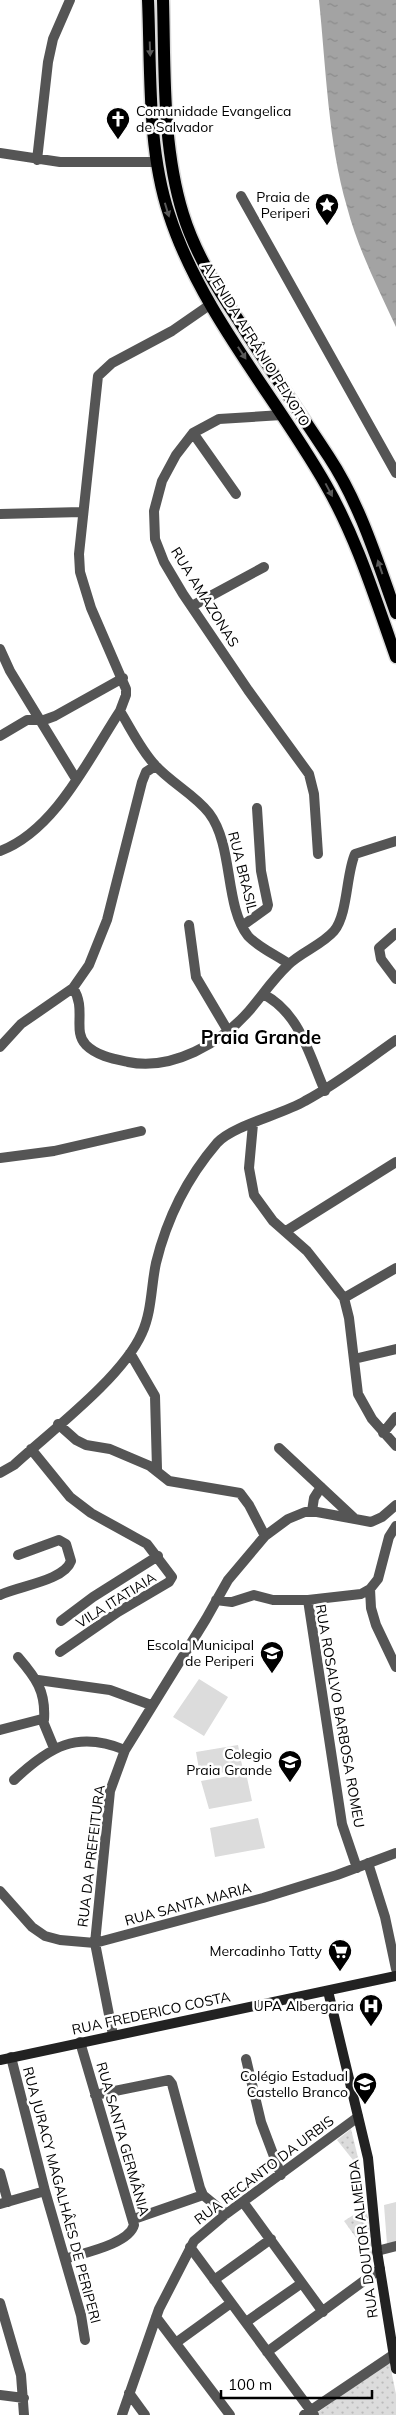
<svg xmlns="http://www.w3.org/2000/svg" width="396" height="2415" viewBox="0 0 396 2415" font-family="Mulish,sans-serif">
<defs>
<pattern id="park-dots" width="8" height="8" patternUnits="userSpaceOnUse" patternTransform="scale(1.25)"><rect width="8" height="8" fill="#dcdcdc"/><path d="M2 2h.1M6 6h.1" fill="none" stroke="#bbb" stroke-width="1.8" stroke-linecap="round"/></pattern>
<pattern id="water-ripples" width="26" height="14" patternUnits="userSpaceOnUse" patternTransform="scale(1.25)"><rect width="26" height="14" fill="#a3a3a3"/><path d="M2 4q2-2 4 0t4 0M15 11q2-2 4 0t4 0" fill="none" stroke="#8b8b8b"/></pattern>
</defs>
<rect width="100%" height="100%" fill="#fff"/>
<!-- park -->
<path fill="url(#park-dots)" d="M351 2129 361 2170 337 2140Z
M366 2207 375 2264 344 2221Z
M389 2360 396 2394V2415H318L317 2413Z"/>
<!-- garden -->
<path fill="#dcdcdc" d="M199 1679 228 1697 204 1736 173 1717Z
M238 1745 243 1770 200 1775 196 1752Z
M246 1773 252 1801 209 1809 201 1781Z
M258 1818 265 1848 215 1857 210 1828Z
M396 2202V2241L387 2244 384 2205Z"/>
<!-- water -->
<path fill="url(#water-ripples)" d="M319 0H396V327C378 288 358 249 347 207 328 141 326 68 319 0Z"/>
<g fill="none" stroke-linecap="round" stroke-linejoin="round">
<!-- primary casing -->
<g stroke="#dbdbdb" stroke-width="15">
<path id="primary" d="M148 0C151 69 147 148 169 214 200 311 276 397 326 485 357 539 375 598 396 657
M163 0C165 71 162 146 183 214 195 253 217 288 239 321 268 367 299 411 329 457 360 504 377 560 396 613"/>
</g>
<!-- street -->
<path stroke="#555" stroke-width="10" d="M0 153 60 162H157
M37 160 48 62 53 39 70 0
M241 196 396 473
M282 415 219 419 193 433 176 455 162 481 154 511 155 539 164 562 183 594 248 690 309 774 314 794 318 854
M193 433 236 494
M0 514 82 512
M192 606 264 567
M0 649 10 671 76 779
M120 711C131 729 141 750 155 765 171 783 194 794 209 813 234 846 224 905 248 936 258 947 276 955 289 964
M0 736 27 720H44L55 716 123 678
M0 851C55 831 89 758 120 711L126 695V689L91 608 80 572 79 554 98 376 112 363 172 331 211 304
M189 925 196 977 228 1031
M242 926 267 908 268 905 261 871 257 808
M396 933 379 948 381 959 396 979
M73 988C87 1009 72 1031 86 1045 97 1056 114 1059 128 1062 172 1071 221 1043 249 1011 262 996 273 979 288 965 301 952 322 945 334 931 348 914 346 874 355 854L396 841
M263 994C300 1013 309 1055 325 1091
M0 1047 21 1024 73 988 89 965 107 920 142 782 146 772 155 766
M253 1124 249 1168 254 1195 273 1221 307 1251 344 1298 349 1318 358 1394 372 1419 396 1446
M0 1158 54 1151 141 1131
M286 1231 396 1162
M344 1298 396 1268
M130 1353 155 1396 157 1469
M354 1359 396 1349
M58 1424 76 1440 86 1445 110 1449 150 1466 169 1481 240 1493 249 1505 265 1536
M383 1433 396 1417
M279 1448 355 1519
M31 1449 70 1497 91 1513 147 1544 172 1577 169 1582 118 1612 60 1652
M0 1473 14 1465C51 1431 122 1378 142 1333 152 1311 151 1286 156 1263 167 1218 187 1178 217 1143 234 1125 281 1115 305 1101 337 1084 366 1061 396 1040
M312 1511 314 1498 321 1487
M370 1589 371 1608 376 1625 396 1667
M0 1595C18 1586 64 1581 71 1561L66 1544 59 1540 18 1555
M216 1600 232 1602 254 1595 273 1600H308L361 1594 370 1589 378 1579 389 1537 396 1526
M308 1600 342 1824 357 1868
M61 1621 93 1597 158 1556
M18 1657C36 1678 46 1691 44 1720
M38 1680 110 1690 151 1705
M0 1730 42 1719 54 1748
M14 1780C49 1747 77 1730 125 1750
M368 1863 385 1917 396 1969
M0 1891 32 1927 45 1936 60 1940 95 1943 263 1898 337 1875 396 1853
M113 2035 95 1943 110 1791 125 1750 206 1619 228 1580 265 1536 288 1519 305 1512H317L371 1522 382 1517 396 1505
M11 2057 45 2191 81 2315 85 2340
M246 2059 261 2122 281 2175
M95 2095 169 2080 172 2084 200 2188 203 2195 226 2214
M0 2173 8 2202
M243 2202 323 2312
M0 2204 45 2191
M134 2219 203 2195
M190 2247 314 2415
M377 2251 396 2246
M65 2259C83 2253 129 2244 134 2225L80 2042
M214 2280 271 2239
M0 2303 21 2375 24 2415
M156 2317 230 2415
M246 2322 302 2283
M177 2342 231 2303
M267 2352 380 2269
M129 2393 145 2415
M0 2395 24 2398
M122 2415 159 2309 194 2241 226 2214 358 2117
M304 2415 393 2355"/>
<!-- secondary -->
<path stroke="#222" stroke-width="10" d="M328 1991 368 2158 377 2251 396 2369
M0 2060 396 1976"/>
<!-- primary -->
<use href="#primary" stroke="#000" stroke-width="12"/>
</g>
<!-- one-way arrows -->
<defs><path id="oneway-solid" d="M-6-.8H1V-3.2L6.5 0L1 3.2V.8H-6Z" transform="scale(1.25)"/></defs>
<g fill="#595959">
<use href="#oneway-solid" transform="translate(150 49) rotate(88)"/>
<use href="#oneway-solid" transform="translate(167 210) rotate(73)"/>
<use href="#oneway-solid" transform="translate(242 353) rotate(57)"/>
<use href="#oneway-solid" transform="translate(329 490) rotate(62)"/>
<use href="#oneway-solid" transform="translate(380 567) rotate(-109)"/>
</g>
<!-- icons -->
<defs>
<g id="church-pin" transform="scale(1.25)"><path d="M0 17L-7.5 6A9.5 9.5 0 1 1 7.5 6Z" fill="#000" stroke="#fff"/><path d="M-1.2-6h2.4v3.5h3.3v2.4h-3.3V6h-2.4V-.1h-3.3v-2.4h3.3Z" fill="#fff"/></g>
<g id="sight-pin" transform="scale(1.25)"><path d="M0 17L-7.5 6A9.5 9.5 0 1 1 7.5 6Z" fill="#000" stroke="#fff"/><path d="M0-6L1.8-2.2L6-1.7L2.9 1.2L3.7 5.4L0 3.3L-3.7 5.4L-2.9 1.2L-6-1.7L-1.8-2.2Z" fill="#fff"/></g>
<g id="school-pin" transform="scale(1.25)"><path d="M0 17L-7.5 6A9.5 9.5 0 1 1 7.5 6Z" fill="#000" stroke="#fff"/><path d="M0-5L7-2L0 1L-7-2ZM-4 1L0 2.5L4 1V4Q0 6-4 4Z" fill="#fff"/></g>
<g id="supermarket-pin" transform="scale(1.25)"><path d="M0 17L-7.5 6A9.5 9.5 0 1 1 7.5 6Z" fill="#000" stroke="#fff"/><path d="M-6-5.5h2.5l.6 2H6L4.5 2H-2.5L-4.4-4H-6ZM-1.5 3.2a1.3 1.3 0 1 0 .1 0ZM3 3.2a1.3 1.3 0 1 0 .1 0Z" fill="#fff"/></g>
<g id="hospital-pin" transform="scale(1.25)"><path d="M0 17L-7.5 6A9.5 9.5 0 1 1 7.5 6Z" fill="#000" stroke="#fff"/><path d="M-5-5h3v3.5h4V-5h3V5h-3V1.5h-4V5h-3Z" fill="#fff"/></g>
</defs>
<g fill-rule="evenodd">
<use href="#church-pin" x="118" y="119"/>
<use href="#sight-pin" x="327" y="205"/>
<use href="#school-pin" x="272" y="1653"/>
<use href="#school-pin" x="290" y="1762"/>
<use href="#supermarket-pin" x="340" y="1951"/>
<use href="#hospital-pin" x="371" y="2006"/>
<use href="#school-pin" x="365" y="2084"/>
</g>
<g text-anchor="middle" stroke-width="5" stroke-linejoin="round" paint-order="stroke">
<!-- poi labels -->
<g font-size="14" fill="#000" stroke="#fff" text-anchor="end">
<text x="136" y="116" text-anchor="start">Comunidade Evangelica<tspan x="136" dy="16">de Salvador</tspan></text>
<text x="310" y="202">Praia de<tspan x="310" dy="16">Periperi</tspan></text>
<text x="254" y="1650">Escola Municipal<tspan x="254" dy="16">de Periperi</tspan></text>
<text x="272" y="1759">Colegio<tspan x="272" dy="16">Praia Grande</tspan></text>
<text x="322" y="1956">Mercadinho Tatty</text>
<text x="354" y="2011">UPA Albergaria</text>
<text x="348" y="2081">Colégio Estadual<tspan x="348" dy="16">Castello Branco</tspan></text>
</g>
<!-- street labels -->
<g font-size="14" fill="#000" stroke="#fff">
<text transform="translate(256 344) rotate(58)" y="5">AVENIDA AFRÂNIO PEIXOTO</text>
<text transform="translate(205 597) rotate(58)" y="5">RUA AMAZONAS</text>
<text transform="translate(243 872) rotate(76)" y="5">RUA BRASIL</text>
<text transform="translate(116 1600) rotate(-32)" y="5">VILA ITATIAIA</text>
<text transform="translate(340 1716) rotate(80)" y="5">RUA ROSALVO BARBOSA ROMEU</text>
<text transform="translate(91 1856) rotate(-83)" y="5">RUA DA PREFEITURA</text>
<text transform="translate(188 1904) rotate(-15)" y="5">RUA SANTA MARIA</text>
<text transform="translate(151 2013) rotate(-12)" y="5">RUA FREDERICO COSTA</text>
<text transform="translate(123 2139) rotate(74)" y="5">RUA SANTA GERMÂNIA</text>
<text transform="translate(264 2170) rotate(-37)" y="5">RUA RECANTO DA URBIS</text>
<text transform="translate(62 2195) rotate(75)" y="5">RUA JURACY MAGALHÂES DE PERIPERI</text>
<text transform="translate(363 2239) rotate(-97)" y="5">RUA DOUTOR ALMEIDA</text>
</g>
<!-- district labels -->
<g font-size="19" font-weight="bold" fill="#000" stroke="#fff">
<text x="261" y="1044">Praia Grande</text>
</g>
</g>
<!-- scale -->
<path d="M221 2390v8h151v-8" fill="none" stroke="#000000" stroke-width="2.5"/>
<text x="228" y="2390" font-size="15" fill="#000000" stroke="#ffffff" stroke-width="4" paint-order="stroke">100 m</text>
</svg>
